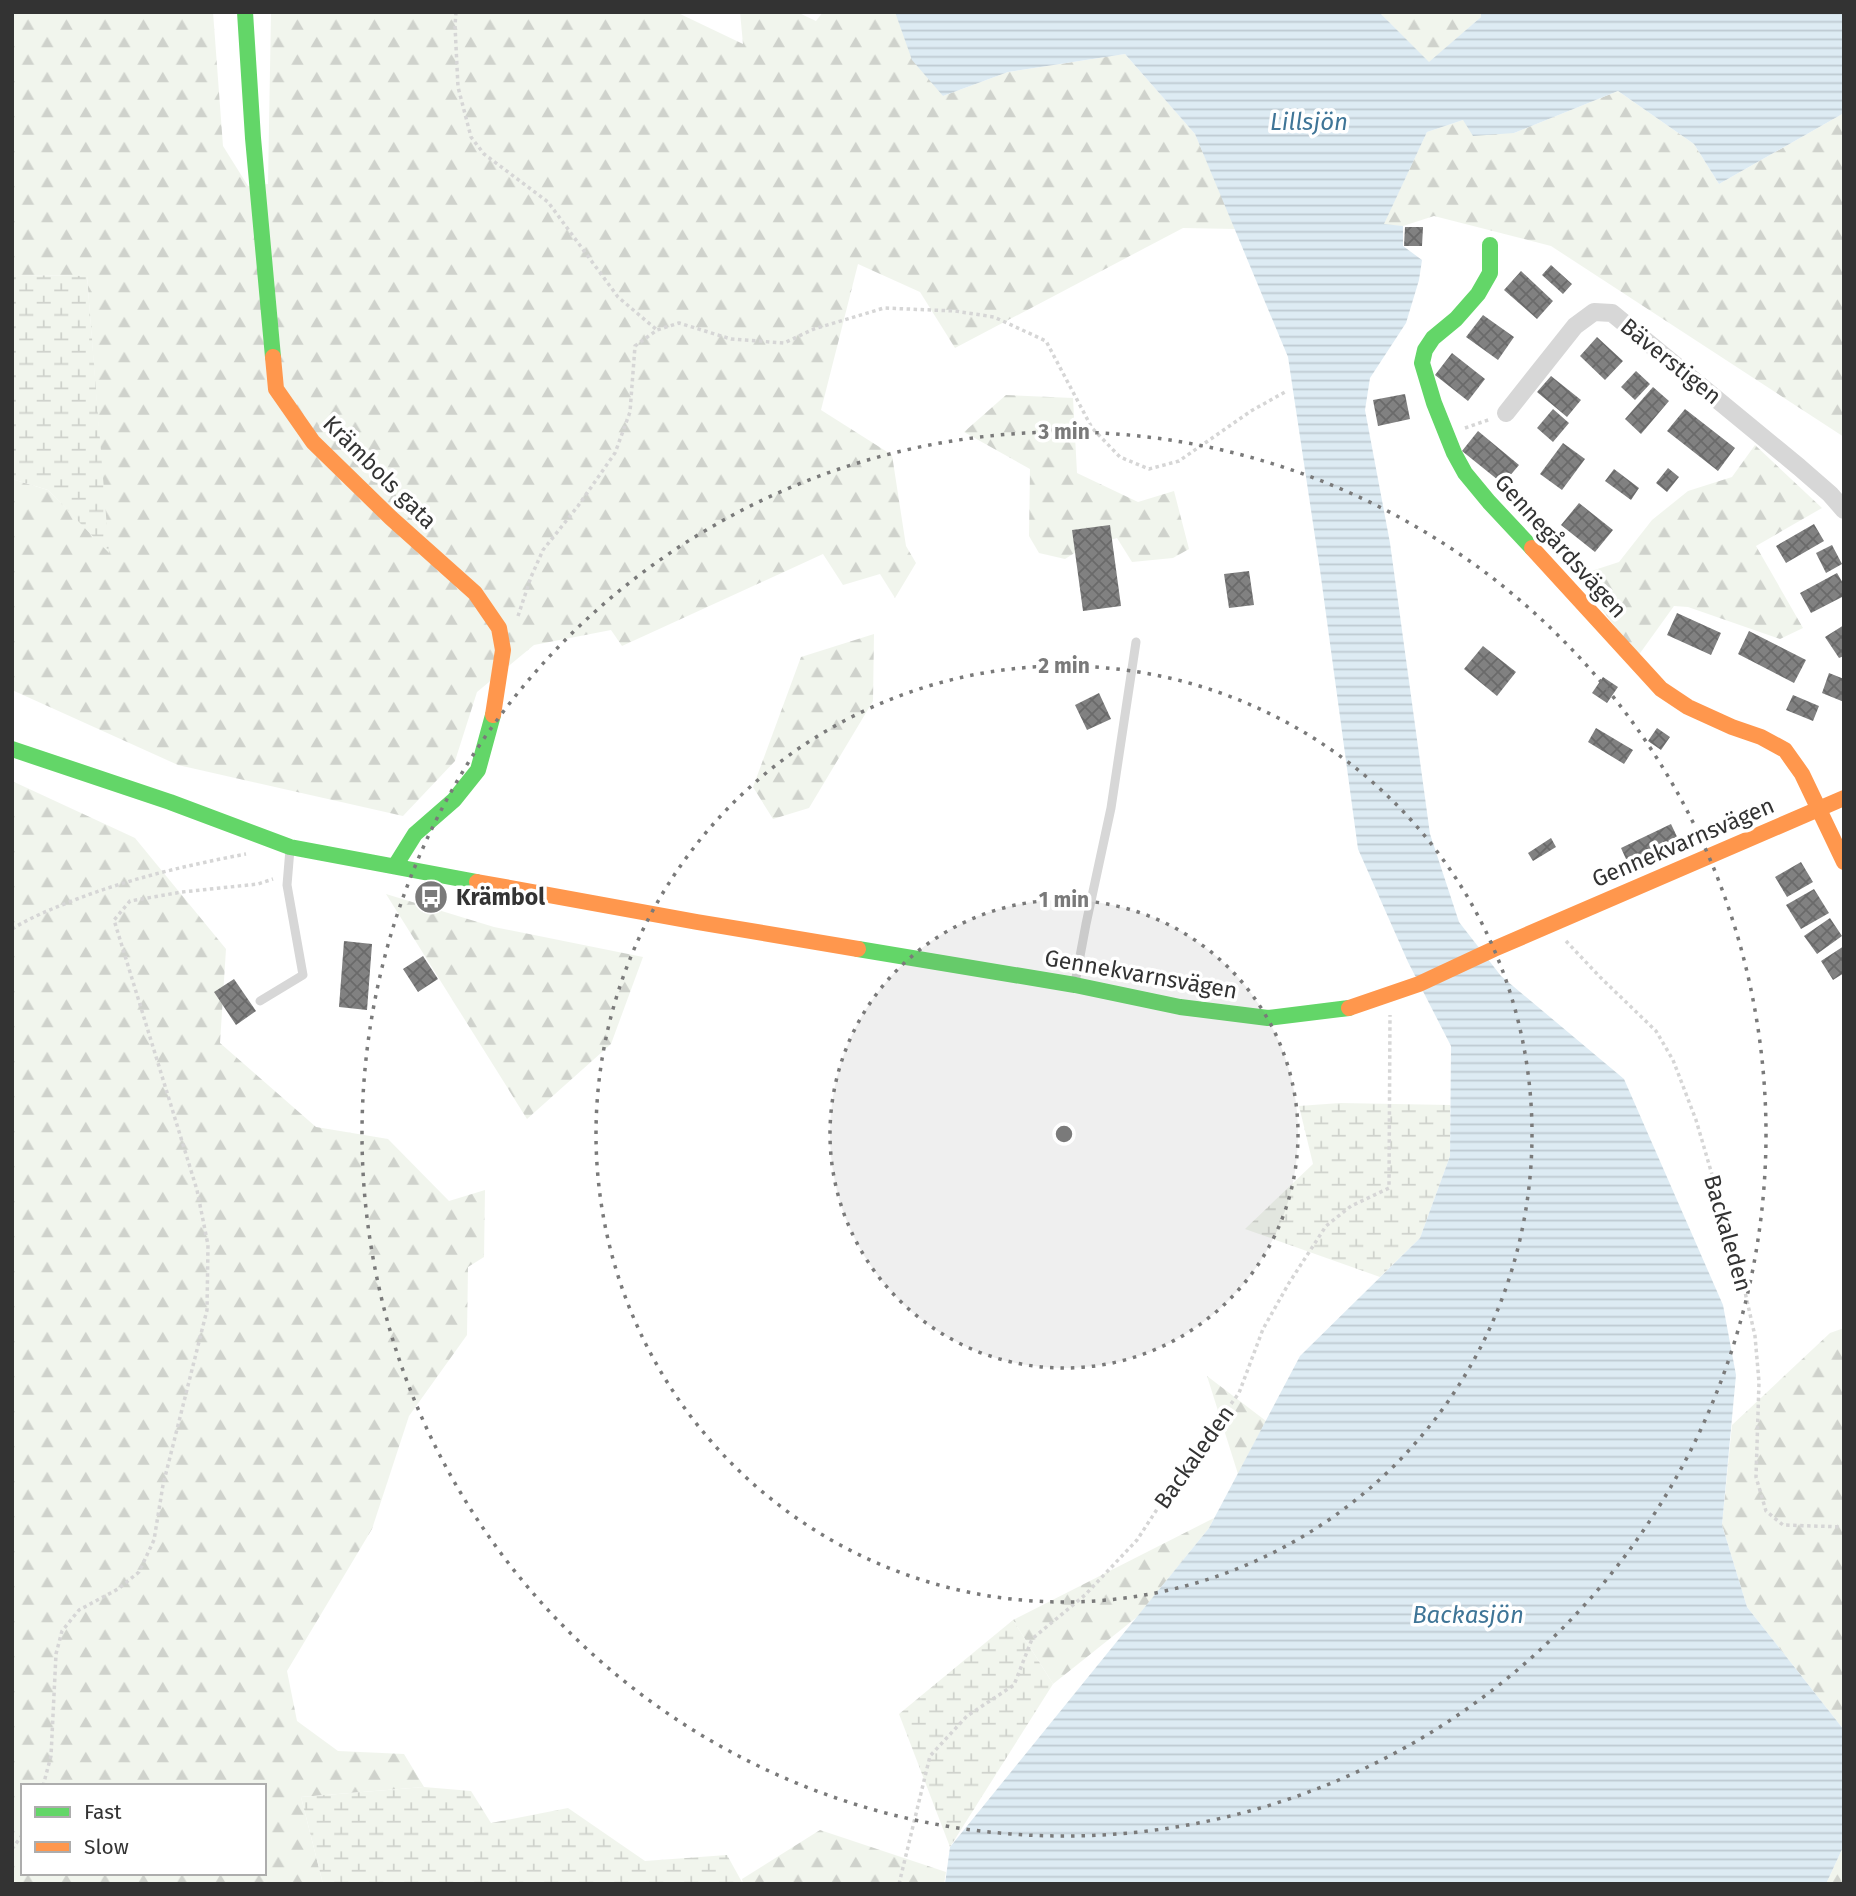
<svg xmlns="http://www.w3.org/2000/svg" width="1856" height="1896" viewBox="0 0 1856 1896" font-family="'Fira Sans',sans-serif">
<defs>
<pattern id="forest-firs" width="22" height="20" patternUnits="userSpaceOnUse" patternTransform="scale(1.75)"><rect width="22" height="20" fill="#f1f5ed"/><path d="M5 1l3.5 6h-7zM16 11l3.5 6h-7z" fill="#cfd2cc"/></pattern>
<pattern id="wetland-marsh" width="20" height="14" patternUnits="userSpaceOnUse" patternTransform="scale(1.75)"><rect width="20" height="14" fill="#f1f5ed"/><path d="M1 5h8M5 5V1M11 12h8M15 12V8" fill="none" stroke="#cfd2cc"/></pattern>
<pattern id="water-rules" width="6" height="5" patternUnits="userSpaceOnUse" patternTransform="scale(1.75)"><rect width="6" height="5" fill="#ddebf3"/><path d="M0 2.5h6" fill="none" stroke="#becad1"/></pattern>
<pattern id="building-cross-hatch" width="8" height="8" patternUnits="userSpaceOnUse" patternTransform="scale(1.75)"><rect width="8" height="8" fill="#818181"/><path d="M0 0l8 8M0 8l8-8" fill="none" stroke="#6a6a6a"/></pattern>
</defs>
<rect width="100%" height="100%" fill="#fff"/>
<!-- forest -->
<path fill="url(#forest-firs)" fill-rule="evenodd" d="M12 12H213L223 146 248 186 268 184 271 12H676L743 44 740 12H797L816 21 823 12H895L943 96 1008 72 1125 54 1195 134 1236 229 1183 228 955 348 920 292 858 264 821 410 892 455 906 546 916 563 895 598 880 574 843 585 823 554 622 646 611 630 534 645 477 692 455 761 403 816 178 765 12 690V479L48 490 108 551 87 276 12 275Z
M1379 12H1481V17L1429 63Z
M1618 91 1694 144 1719 184 1844 113V437L1551 246 1434 216 1403 226 1383 225 1427 132 1463 120 1514 133Z
M1006 395 1073 398 1077 473 1138 502 1174 491 1189 549 1173 558 1132 562 1117 538 1081 549 1065 559 1039 553 1029 536 1030 469 964 432Z
M1755 445 1822 508 1756 546 1803 628 1780 639 1688 607 1674 606 1638 656 1576 576 1619 562 1652 520 1688 491 1732 477Z
M874 634 873 701 809 808 773 819 753 787 801 657Z
M12 781 135 838 226 949 220 1043 316 1127 388 1139 449 1201 485 1190 484 1257 468 1267 467 1335 409 1416 372 1529 287 1671 297 1721 338 1751 404 1754 424 1787 301 1797 323 1884H12ZM23 1786H264V1873H23Z
M386 894 494 927 643 957 611 1044 527 1119Z
M1844 1328V1730L1747 1607 1722 1525 1732 1425 1830 1333Z
M1207 1376 1266 1421 1238 1474Z
M1214 1518 1209 1528 1137 1617 1053 1684 1013 1620Z
M820 1830 946 1872 944 1884H743L742 1879Z
M1844 1845V1884H1826Z"/>
<!-- wetland -->
<path fill="url(#wetland-marsh)" d="M12 275 87 276 109 553 48 490 12 479Z
M1340 1103 1450 1105V1156L1420 1238 1380 1277 1245 1229 1313 1164 1299 1106Z
M1013 1620 1053 1684 950 1847 899 1714Z
M424 1787 471 1791 491 1823 568 1808 645 1861 727 1855 743 1884H323L301 1797Z"/>
<!-- water -->
<path fill="url(#water-rules)" d="M895 12H1379L1429 62 1481 17V12H1844V113L1719 184 1694 144 1618 91 1514 133 1473 136 1463 120 1427 132 1384 224 1403 226V246L1422 260 1419 280 1406 323 1370 378 1365 410 1390 543 1430 834 1459 922 1501 976 1624 1079 1723 1305 1736 1375 1722 1525 1747 1607 1844 1730V1845L1826 1884H945L950 1847 1209 1528 1300 1356 1420 1238 1450 1156 1451 1046 1408 962 1358 849 1320 570 1288 357 1195 134 1125 54 1008 72 943 96 912 60Z"/>
<!-- building -->
<path fill="url(#building-cross-hatch)" d="M1405 227H1423L1422 246H1404Z
M1551 265 1572 284 1563 294 1542 275Z
M1521 271 1553 301 1537 319 1504 290Z
M1483 315 1514 337 1498 360 1466 337Z
M1597 337 1623 361 1605 380 1580 356Z
M1452 353 1485 379 1468 401 1435 375Z
M1636 371 1650 384 1635 400 1621 387Z
M1551 376 1581 400 1567 417 1537 392Z
M1653 387 1669 401 1641 434 1625 419Z
M1405 394 1410 419 1378 426 1373 400Z
M1553 409 1569 423 1553 442 1537 428Z
M1685 409 1735 448 1718 471 1667 431Z
M1478 431 1519 465 1503 484 1462 451Z
M1563 443 1585 459 1562 490 1540 474Z
M1668 468 1679 477 1667 492 1656 483Z
M1614 469 1639 488 1631 500 1605 481Z
M1579 503 1613 530 1595 552 1561 525Z
M1814 524 1824 541 1786 563 1776 546Z
M1110 525 1121 606 1083 611 1072 530Z
M1832 545 1842 564 1826 573 1816 553Z
M1249 571 1254 605 1229 608 1224 574Z
M1837 573 1844 585V596L1811 613 1800 593Z
M1677 613 1721 633 1711 655 1667 635Z
M1844 625V656L1839 658 1825 637Z
M1749 631 1806 660 1794 683 1738 654Z
M1483 646 1516 672 1497 696 1464 669Z
M1829 673 1844 679V702L1822 693Z
M1603 677 1618 687 1607 703 1592 693Z
M1099 693 1111 719 1087 730 1075 705Z
M1793 695 1819 706 1813 721 1786 710Z
M1596 728 1633 750 1624 764 1588 742Z
M1657 728 1670 737 1661 750 1648 741Z
M1671 824 1680 843 1630 868 1621 848Z
M1551 838 1556 847 1533 861 1528 853Z
M1801 862 1813 882 1787 897 1775 877Z
M1814 889 1829 913 1801 929 1786 905Z
M1830 918 1842 936 1817 954 1804 936Z
M344 941 372 944 367 1010 339 1007Z
M1844 946V973L1833 980 1821 961Z
M423 956 438 979 418 992 403 969Z
M234 979 256 1011 236 1025 214 992Z"/>
<g fill="none" stroke-linecap="round" stroke-linejoin="round">
<!-- path -->
<path stroke="#d6d6d6" stroke-width="3.5" stroke-dasharray="3.5 3.5" stroke-linecap="butt" d="M456 12 455 26 458 87 471 137 484 154 548 202 618 297 657 330
M1465 428 1491 419
M518 616 531 577 543 550 578 506 615 453 630 412 635 346 657 330 679 323 731 339 784 343 814 329 884 308 955 311 994 317 1046 341 1092 428 1120 457 1149 469 1179 461 1251 411 1285 392
M12 929C33 916 54 908 77 899 132 878 188 865 246 854
M1566 941 1600 977 1656 1031 1673 1060 1696 1120 1740 1270 1755 1336 1759 1382 1756 1477 1766 1511 1783 1525 1844 1527
M43 1786 51 1756 56 1654 62 1631 79 1610 118 1589 139 1572 154 1540 163 1485 207 1310 208 1245 197 1190 114 920 130 901 182 892 258 884 273 879
M12 1849 23 1834
M899 1884 930 1756 967 1716 1014 1685 1032 1639 1085 1595 1137 1540 1182 1471 1239 1393 1263 1329 1289 1283 1326 1226 1351 1206 1389 1188 1390 1015"/>
<!-- lane -->
<path stroke="#d7d7d7" stroke-width="9" d="M1075 983 1086 924 1111 808 1136 642
M260 1001 303 975 287 885 290 849"/>
<!-- street -->
<path stroke="#d7d7d7" stroke-width="18" d="M1506 413 1575 326 1594 312 1612 313 1799 467 1830 494 1844 510"/>
<!-- fast -->
<path stroke="#63d668" stroke-width="16" d="M245 12 253 138 273 357
M1490 245V273L1478 294 1456 319 1433 338 1425 350 1422 363 1434 403 1454 453 1465 473 1489 502 1532 548
M12 749 170 802 290 847 477 882
M395 866 415 834 454 800 478 770 493 715
M858 949 1075 985 1180 1007 1268 1018 1349 1008"/>
<!-- slow -->
<path stroke="#ff974d" stroke-width="16" d="M273 357 276 389 313 442 391 518 475 593 499 628 503 650 493 715
M1532 548 1661 689 1688 707 1732 727 1761 737 1785 750 1802 774 1844 862
M477 882 697 922 858 949
M1349 1008 1419 984 1494 949 1844 798"/>
</g>
<!-- distance rings -->
<circle cx="1064" cy="1134" r="234" fill="#7a7a7a" fill-opacity=".12"/>
<g fill="none" stroke="#7a7a7a" stroke-width="3.5" stroke-dasharray="3.5 7">
<circle cx="1064" cy="1134" r="234"/>
<circle cx="1064" cy="1134" r="468"/>
<circle cx="1064" cy="1134" r="702"/>
</g>
<!-- icons -->
<defs>
<g id="bus-disc" transform="scale(1.75)"><circle r="9.5" fill="#7a7a7a" stroke="#fff"/><path d="M-5-6H5V4H4V6H2V4H-2V6H-4V4H-5ZM-3.5-4V0h7V-4ZM-3.5 1.2v1.5H-2V1.2ZM2 1.2v1.5H3.5V1.2Z" fill="#fff"/></g>
</defs>
<g fill-rule="evenodd">
<use href="#bus-disc" x="431" y="897"/>
</g>
<g text-anchor="middle" stroke-width="7" stroke-linejoin="round" paint-order="stroke">
<!-- street labels -->
<g font-size="23" fill="#333" stroke="#fff">
<text transform="translate(1671 361) rotate(39)" y="8">Bäverstigen</text>
<text transform="translate(380 472) rotate(45)" y="8">Krämbols gata</text>
<text transform="translate(1561 546) rotate(48)" y="8">Gennegårdsvägen</text>
<text transform="translate(1683 842) rotate(-23)" y="8">Gennekvarnsvägen</text>
<text transform="translate(1141 974) rotate(10)" y="8">Gennekvarnsvägen</text>
<text transform="translate(1728 1233) rotate(74)" y="8">Backaleden</text>
<text transform="translate(1194 1457) rotate(-55)" y="8">Backaleden</text>
</g>
<!-- poi labels -->
<g font-size="23" font-weight="bold" fill="#333" stroke="#fff" text-anchor="start">
<text x="456" y="905">Krämbol</text>
</g>
<!-- water labels -->
<g font-size="24" font-style="italic" fill="#3f7597" stroke="#fff">
<text x="1309" y="130">Lillsjön</text>
<text x="1468" y="1623">Backasjön</text>
</g>
</g>
<circle cx="1064" cy="1134" r="10" fill="#7a7a7a" stroke="#fff" stroke-width="3.5"/>
<g font-size="21" text-anchor="middle" font-weight="bold" fill="#7a7a7a" stroke="#fff" stroke-width="7" stroke-linejoin="round" paint-order="stroke">
<text x="1064" y="439">3 min</text>
<text x="1064" y="673">2 min</text>
<text x="1064" y="907">1 min</text>
</g>
<!-- border -->
<rect width="1856" height="1896" fill="none" stroke="#333333" stroke-width="28"/>
<!-- legend -->
<rect x="21" y="1784" width="245" height="91" fill="#ffffff" stroke="#adadad" stroke-width="2"/>
<rect x="35" y="1807" width="35" height="10" fill="#63d668" stroke="#adadad" stroke-width="2"/>
<text x="84" y="1819" font-size="21" fill="#333333">Fast</text>
<rect x="35" y="1842" width="35" height="10" fill="#ff974d" stroke="#adadad" stroke-width="2"/>
<text x="84" y="1854" font-size="21" fill="#333333">Slow</text>
</svg>
